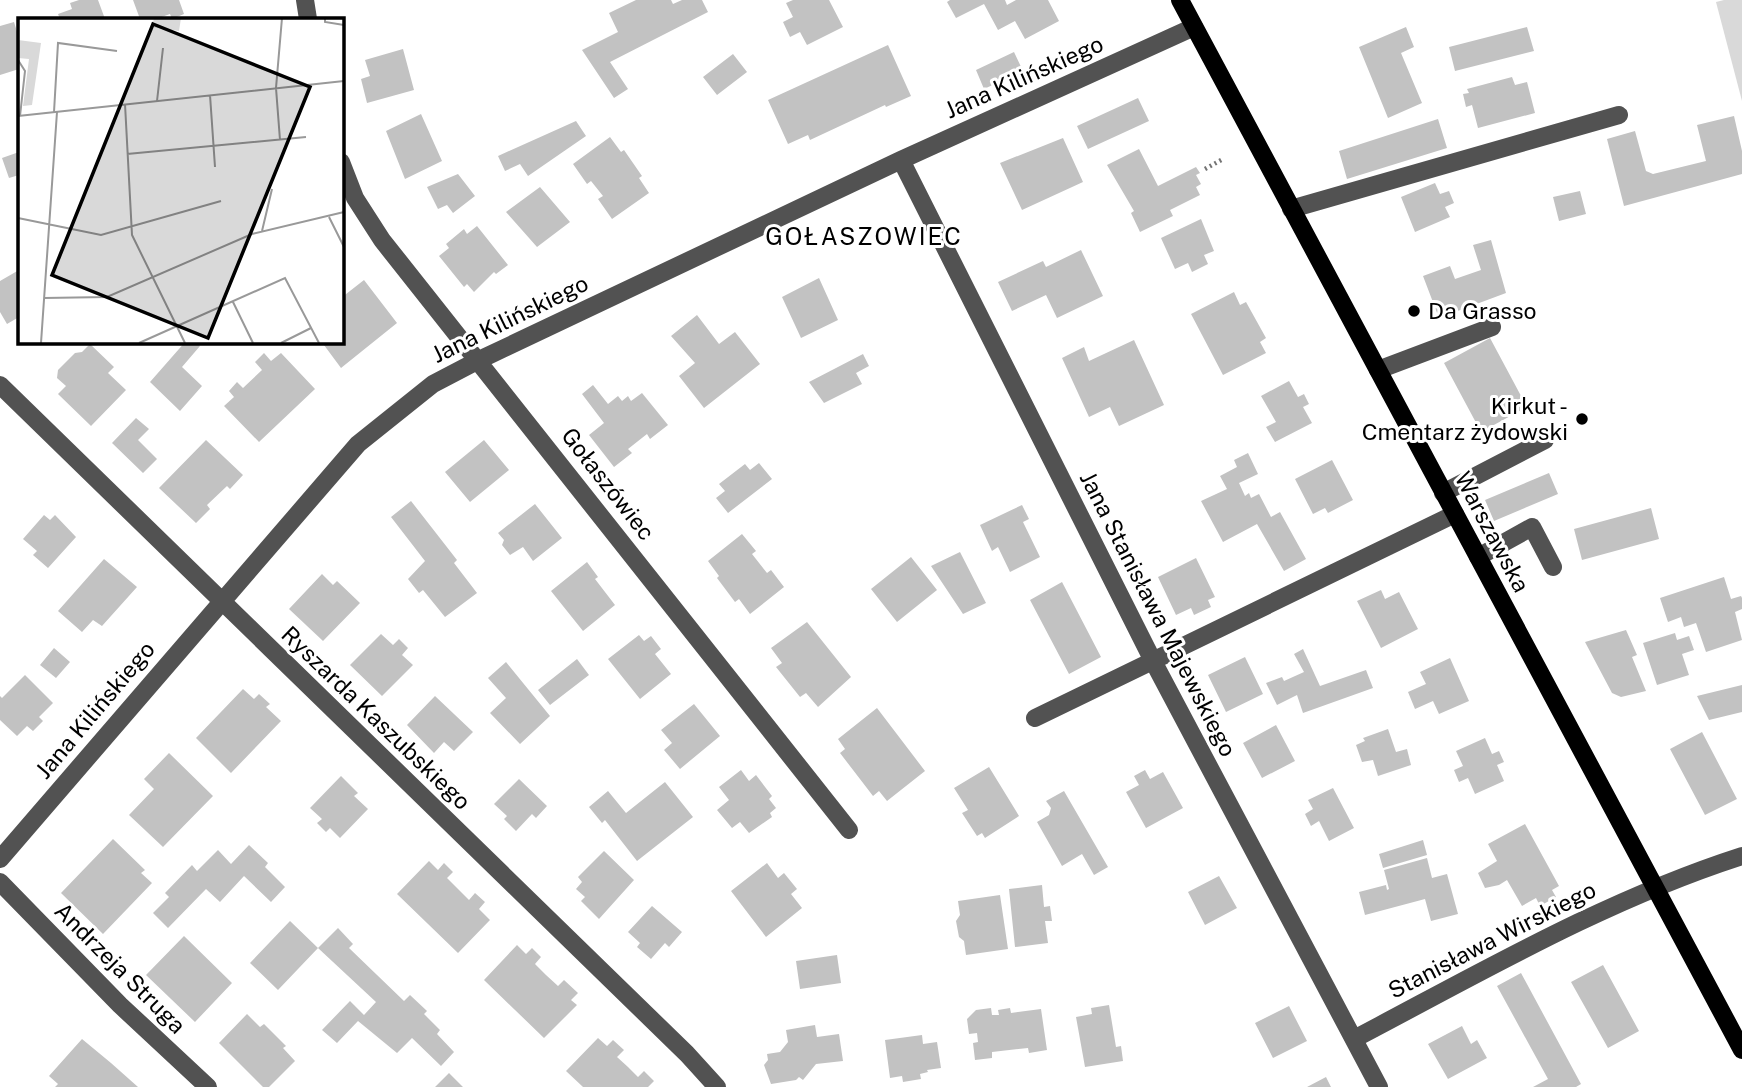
<svg xmlns="http://www.w3.org/2000/svg" width="1742" height="1087" viewBox="0 0 1742 1087" font-family="'Public Sans',sans-serif">
<rect width="100%" height="100%" fill="#fff"/>
<!-- green -->
<path fill="#d9d9d9" d="M1724 0H1742V101L1716 2Z"/>
<!-- building -->
<path fill="#c2c2c2" d="M79 0H98L105 19H60L58 14 72 9 70 3Z
M133 0H179L184 14 172 19 170 14 156 19H140Z
M636 0H671L673 4 682 0H702L708 12 610 62 628 89 614 98 582 50 618 32 609 13Z
M793 0H829L843 27 807 45 800 32 790 37 783 22 793 17 786 3Z
M950 0H1005L1007 5 1016 0H1048L1059 21 1025 39 1015 21 998 30 984 4 956 18 947 2Z
M14 22 19 38V69L0 75V26Z
M1406 27 1414 47 1401 53 1422 103 1388 118 1359 47Z
M1527 27 1534 51 1455 71 1449 47Z
M888 45 911 96 886 107 885 105 810 140 808 135 788 144 768 100Z
M403 49 414 90 367 103 361 79 370 76 365 60Z
M1014 52 1023 71 984 89 976 70Z
M733 54 747 72 717 95 703 77Z
M1512 77 1515 85 1527 82 1535 113 1478 128 1472 105 1466 107 1463 94 1469 93 1467 89Z
M1138 98 1149 121 1088 149 1077 126Z
M421 114 442 161 405 179 386 131Z
M1734 116 1742 151V174L1624 206 1607 139 1635 131 1646 171 1653 174 1706 161 1697 125Z
M1438 119 1447 148 1347 179 1339 151Z
M576 121 586 136 528 176 520 164 505 171 498 156Z
M610 137 621 152 624 150 642 176 639 178 649 193 612 219 598 199 603 196 591 181 587 184 573 164Z
M1063 138 1083 182 1022 210 1000 163Z
M1139 149 1158 186 1196 167 1200 173 1196 175 1201 184 1196 187 1200 195 1170 210 1173 216 1140 232 1131 213 1134 211 1107 165Z
M19 152V175L9 178 2 158Z
M458 174 475 196 453 213 447 205 438 209 427 187Z
M1435 183 1440 194 1449 191 1454 203 1445 207 1450 217 1415 232 1401 197Z
M540 187 570 222 537 247 506 212Z
M1580 191 1586 214 1559 221 1553 197Z
M1201 219 1214 251 1204 255 1208 264 1192 272 1188 263 1175 269 1161 238Z
M477 226 508 265 496 274 494 272 474 292 467 284 464 287 439 256 449 248 446 244 464 229 467 234Z
M1491 240 1506 293 1439 318 1423 276 1450 266 1455 279 1481 270 1473 245Z
M1081 250 1103 296 1057 318 1046 295 1012 311 998 282 1043 261 1046 267Z
M19 270V317L7 324 0 312V281Z
M819 278 838 320 801 338 782 297Z
M364 280 397 323 341 368 321 341H341V298Z
M1234 292 1240 305 1246 302 1266 338 1260 342 1266 353 1223 375 1191 314Z
M697 315 719 344 735 332 760 364 704 408 679 376 695 363 671 336Z
M1490 338 1527 407 1481 432 1444 363Z
M1134 340 1164 405 1119 426 1110 407 1089 417 1062 358 1084 347 1089 361Z
M186 341H195L200 346 182 367 202 386 180 411 150 382Z
M90 344 114 367 108 373 126 390 91 426 58 394 66 386 57 378 58 370 75 353 82 352Z
M264 353 271 361 281 353 315 389 259 442 224 406 234 397 229 391 237 382 243 388 262 370 255 362Z
M863 354 869 366 856 373 862 384 824 403 809 382Z
M1289 381 1298 397 1304 394 1309 404 1303 407 1312 423 1275 442 1266 427 1276 422 1261 396Z
M593 385 608 404 618 396 622 401 628 396 631 401 642 393 668 425 650 439 647 434 628 449 632 453 614 467 589 435 604 423 582 394Z
M136 418 149 429 138 440 157 459 143 473 112 443Z
M206 440 243 475 230 489 227 486 207 505 210 509 196 523 159 488Z
M484 440 509 470 470 502 445 472Z
M1248 453 1258 474 1239 483 1245 496 1249 493 1251 498 1259 494 1271 517 1280 512 1306 559 1284 571 1257 524 1223 542 1201 501 1227 489 1220 476 1237 467 1234 460Z
M1332 460 1353 500 1328 513 1325 508 1313 514 1295 479Z
M759 463 772 479 728 513 716 498 725 491 719 484 745 464 750 470Z
M1549 473 1558 494 1494 521 1485 500Z
M411 501 457 560 454 563 477 593 445 617 423 590 419 593 408 579 425 561 391 517Z
M535 504 562 538 533 561 523 547 510 555 502 545 504 540 498 533Z
M1022 505 1029 519 1023 522 1040 557 1010 572 998 547 992 551 980 525Z
M1651 508 1659 539 1582 560 1574 529Z
M44 515 50 520 55 515 76 537 48 568 33 555 37 551 23 539Z
M742 534 756 551 752 554 767 573 771 570 784 587 750 614 739 599 735 602 717 578 719 576 708 561Z
M960 552 986 603 963 614 931 566Z
M911 557 937 590 897 622 871 589Z
M1196 558 1215 597 1208 600 1211 607 1194 615 1191 608 1176 615 1158 577Z
M104 559 137 587 102 626 93 620 82 632 58 611Z
M587 562 598 577 595 579 615 605 583 631 551 591Z
M322 574 333 585 337 581 360 603 323 641 289 609Z
M1724 577 1731 599 1741 596 1742 598V609L1735 612 1742 640 1706 652 1696 623 1684 627 1681 617 1668 622 1660 598Z
M1062 582 1101 657 1069 674 1030 600Z
M1381 590 1385 599 1399 592 1418 629 1381 648 1357 601Z
M807 622 851 677 818 707 806 693 800 697 776 667 782 663 771 648Z
M1626 630 1637 655 1632 657 1646 691 1621 697 1612 693 1585 642Z
M1675 633 1677 640 1689 636 1694 650 1682 654 1689 675 1657 685 1643 643Z
M381 634 393 645 399 639 408 648 402 655 413 665 382 696 350 665Z
M639 635 644 641 651 636 661 649 655 654 671 674 640 699 608 659Z
M54 648 70 662 56 678 40 665Z
M1303 649 1320 686 1366 670 1373 688 1303 713 1297 695 1277 705 1266 683 1282 677 1284 681 1304 672 1294 654Z
M1245 657 1263 694 1226 712 1208 675Z
M1450 658 1469 701 1439 714 1433 701 1415 709 1408 692 1426 684 1420 672Z
M577 659 589 675 550 705 538 690Z
M506 662 550 716 520 744 490 713 506 698 488 678Z
M25 675 53 703 39 717 43 721 33 731 27 726 17 736 0 720V696L2 698Z
M1742 685V712L1709 720 1697 696Z
M243 689 254 699 259 694 270 704 266 707 281 721 231 773 196 738Z
M435 696 473 732 454 751 444 742 434 753 407 725Z
M694 704 720 736 680 769 664 750 672 743 661 730Z
M877 708 925 771 887 801 879 791 873 796 840 753 845 749 838 739Z
M1276 725 1295 761 1262 778 1243 743Z
M1388 729 1396 752 1407 749 1411 765 1378 776 1373 760 1362 762 1356 745 1365 741 1363 738Z
M1702 732 1737 799 1705 815 1670 749Z
M1485 738 1492 754 1499 751 1504 762 1497 765 1504 781 1475 794 1468 778 1459 782 1454 770 1463 766 1456 751Z
M169 753 213 796 163 847 129 815 154 789 144 779Z
M989 767 1019 816 985 838 982 833 977 836 962 813 968 810 954 788Z
M741 770 749 781 756 775 772 796 769 799 776 808 770 813 772 817 749 833 740 822 732 828 717 810 729 800 719 787Z
M1145 770 1150 779 1163 772 1183 808 1146 828 1126 792 1139 785 1134 776Z
M341 776 358 793 354 796 368 809 340 838 330 828 326 832 317 823 322 819 310 808Z
M519 779 547 806 536 818 532 814 516 831 504 819 507 816 494 804Z
M665 782 693 817 637 861 605 820 602 823 589 807 608 791 626 813Z
M1333 788 1354 828 1329 841 1319 821 1311 826 1305 814 1313 809 1308 800Z
M1064 791 1108 867 1094 875 1082 854 1062 866 1037 822 1049 815 1051 808 1046 801Z
M1525 824 1559 886 1552 890 1556 897 1540 906 1536 898 1522 906 1507 880 1499 885 1485 888 1478 873 1497 861 1488 844Z
M113 839 145 870 141 873 152 883 103 934 61 893Z
M1423 840 1427 855 1383 868 1379 854Z
M249 845 268 863 265 867 285 887 271 902 244 876 220 902 206 889 168 928 153 913 169 897 165 893 192 865 197 871 218 850 231 864Z
M604 851 634 880 599 919 581 901 585 897 576 889 582 882 578 877Z
M1427 858 1432 878 1447 874 1458 914 1431 921 1425 899 1365 915 1359 892 1386 885 1387 890 1389 889 1384 870Z
M429 861 438 870 444 863 453 872 447 878 469 900 475 893 485 902 479 909 490 920 458 953 397 894Z
M767 863 778 878 784 873 797 889 791 894 802 908 766 937 731 891Z
M1219 876 1237 908 1205 925 1188 892Z
M1042 885 1044 907 1050 906 1052 921H1045L1048 943 1015 947 1009 889Z
M1000 895 1008 949 966 955 964 941 959 937 956 921 960 915 958 901Z
M652 906 682 932 669 947 665 943 651 959 637 947 640 943 628 932Z
M290 921 318 948 338 928 353 944 349 948 404 1001 410 995 427 1011 424 1014 440 1030 437 1034 454 1052 441 1066 412 1038 397 1053 358 1021 337 1043 322 1030 350 1001 364 1015 376 1002 318 948 278 990 250 963Z
M184 936 232 983 195 1022 146 975Z
M517 945 526 954 532 948 541 957 535 964 546 975 558 986 564 980 578 993 571 1000 577 1005 544 1038 484 980Z
M837 955 841 983 800 989 796 961Z
M1603 965 1639 1031 1608 1048 1571 982Z
M1521 973 1581 1084 1576 1087H1533L1548 1079 1497 986Z
M1109 1005 1116 1047 1121 1046 1123 1061 1085 1067 1076 1017 1092 1014 1091 1008Z
M1289 1006 1307 1041 1273 1058 1255 1023Z
M991 1008 992 1015H999L998 1010 1010 1008 1011 1013 1041 1009 1047 1050 1029 1053 1028 1048 992 1052V1058L975 1060 973 1043 978 1042 977 1033 969 1034 967 1019 976 1010Z
M247 1014 260 1027 264 1024 286 1046 283 1048 295 1061 269 1087H263L219 1043Z
M815 1025 817 1037 839 1034 843 1061 816 1064 803 1080 799 1077 796 1080 771 1084 764 1065 768 1060 767 1054 780 1052 788 1042 786 1030Z
M1462 1026 1471 1044 1477 1040 1487 1058 1448 1079 1428 1044Z
M922 1035 923 1044 937 1042 941 1068 927 1070 928 1072 920 1074 921 1079 903 1082 902 1076 890 1078 885 1040Z
M598 1038 607 1046 613 1040 624 1050 617 1057 628 1067 638 1077 644 1071 654 1081 648 1087H583L566 1071Z
M82 1039 111 1063 138 1087H55L58 1084 49 1076Z
M449 1073 463 1087H435Z
M1326 1077 1331 1087H1307Z"/>
<g fill="none" stroke-linecap="round" stroke-linejoin="round">
<!-- path -->
<path stroke="#747474" stroke-width="4.5" stroke-dasharray="2 3.5" stroke-linecap="butt" d="M1205 169 1223 159"/>
<!-- minor -->
<path stroke="#525252" stroke-width="18" d="M305 0 308 19
M901 160 1153 661 1379 1087
M341 162 355 198 382 240 849 830
M1291 209 1619 115
M1378 370 1492 327
M0 385 687 1054 717 1087
M1443 493 1545 440
M1478 557 1532 527 1553 567
M1035 718 1455 514
M0 859 358 444 433 384 477 361 901 160 1194 27
M0 882 120 1005 208 1087
M1354 1039C1480 973 1605 900 1742 856"/>
<!-- major -->
<path stroke="#000" stroke-width="18" d="M1180 0 1742 1050"/>
</g>
<!-- markers -->
<g fill="#000" stroke="#fff" stroke-width="2.5">
<circle cx="1414" cy="311" r="7"/>
<circle cx="1582" cy="419" r="7"/>
</g>
<g text-anchor="middle" stroke-width="6" stroke-linejoin="round" paint-order="stroke">
<!-- street labels -->
<g font-size="23" fill="#000" stroke="#fff">
<text transform="translate(1024 77) rotate(-24)" y="8">Jana Kilińskiego</text>
<text transform="translate(510 319) rotate(-26)" y="8">Jana Kilińskiego</text>
<text transform="translate(608 484) rotate(52)" y="8">Gołaszówiec</text>
<text transform="translate(1492 532) rotate(62)" y="8">Warszawska</text>
<text transform="translate(1158 614) rotate(63)" y="8">Jana Stanisława Majewskiego</text>
<text transform="translate(95 710) rotate(-50)" y="8">Jana Kilińskiego</text>
<text transform="translate(376 718) rotate(44)" y="8">Ryszarda Kaszubskiego</text>
<text transform="translate(1492 940) rotate(-27)" y="8">Stanisława Wirskiego</text>
<text transform="translate(120 968) rotate(45)" y="8">Andrzeja Struga</text>
</g>
<!-- poi labels -->
<g font-size="23" fill="#000" stroke="#fff" text-anchor="start">
<text x="1428" y="319">Da Grasso</text>
<text x="1568" y="414" text-anchor="end">Kirkut -<tspan x="1568" dy="26">Cmentarz żydowski</tspan></text>
</g>
<!-- neighbourhood labels -->
<g font-size="24" letter-spacing="2" fill="#000" stroke="#fff">
<text x="864" y="245">GOŁASZOWIEC</text>
</g>
</g>
<!-- overview -->
<g transform="translate(18 18)">
<rect width="326" height="326" fill="#fff"/>
<path d="M136 0H163L161 13 134 9ZM0 22 23 25 14 87 5 88 11 41 0 40Z" fill="#d9d9d9"/>
<path fill="none" stroke="#999" stroke-width="2" d="M307 0V4L326 7M0 42 7 53 2 98M192 77 197 149M139 83 145 30M107 86 114 217 167 325M36 94 40 25 99 33M0 98 326 63M262 122 258 70 264 0M109 136 288 119M311 199 326 229M0 200 83 217 203 183M244 213 254 171M26 280 89 279 234 216 326 194M215 284 235 325M23 325 39 94M121 325 267 260 301 325M263 325 293 310"/>
<path fill="#000" fill-opacity="0.15" stroke="#000" stroke-width="3.5" d="M135 6 292 69 190 320 34 257Z"/>
<rect width="326" height="326" fill="none" stroke="#000" stroke-width="3.5"/>
</g>
</svg>
